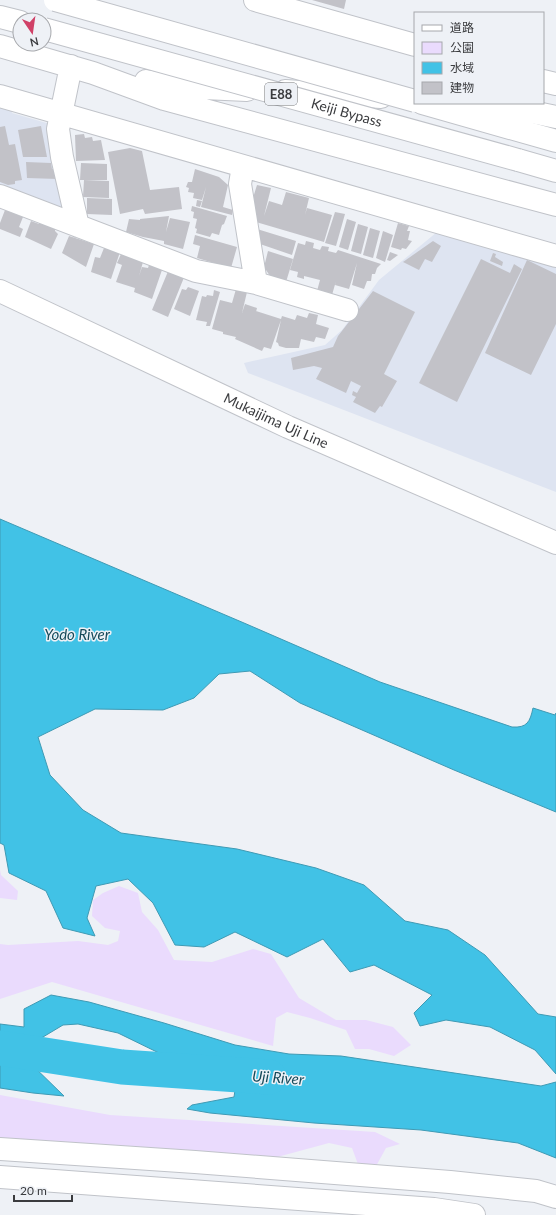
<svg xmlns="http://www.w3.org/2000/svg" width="556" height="1215" viewBox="0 0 556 1215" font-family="Lato,'Noto Sans JP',sans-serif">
<rect width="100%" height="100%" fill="#eef1f6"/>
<!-- built -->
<path fill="#dee4f1" d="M0 104 10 106 12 113 50 124 64 210 0 185Z
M437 232 556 266V492L248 373 244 363 325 345 342 330 379 280Z"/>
<!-- green -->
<path fill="#eadbfd" d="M0 870 1 875 18 891 17 900 0 898Z
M119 886 138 893 142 912 158 930 174 960 212 962 253 949 271 954 299 998 336 1020H366L393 1027 411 1045 394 1056 369 1049H355L346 1030 310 1018 287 1012 276 1018 273 1046 52 982 0 999V944L8 945 78 941 108 945 118 941 120 931 105 928 92 916 93 900 103 893Z
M0 1095 110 1115 375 1132 400 1144 386 1148 375 1168 359 1167 352 1148 329 1143 255 1163 0 1140Z"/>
<!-- water -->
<path fill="#41c2e6" stroke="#3f9ab4" d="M0 519 244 623 380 682 512 727C527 728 530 722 533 708L555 715 556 713V812L454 770 300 703 250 671 219 674 194 698 163 710 95 709 38 737 50 775 83 810 121 833 237 849 316 868 364 885 405 921 448 930 485 955 538 1014 556 1017V1074L535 1050 490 1027 446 1020 420 1026 414 1013 432 995 374 965 350 972 323 939 287 957 235 932 204 947 175 945 153 903 128 879 96 886 87 918 95 936 63 928 46 891 9 873 4 845 0 843Z
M51 995 89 1002 164 1023 235 1045 289 1054 341 1056 541 1086 556 1082V1158L518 1143 421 1130 314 1123 210 1113 187 1109 192 1105 234 1097 235 1090 222 1075 205 1064 175 1062 171 1055 159 1053 118 1033 78 1024 63 1025 38 1040 25 1058 64 1096 33 1093 0 1088V1024L24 1027V1009Z"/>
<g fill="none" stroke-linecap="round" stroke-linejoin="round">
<!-- river -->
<path stroke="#41c2e6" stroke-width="35" d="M0 1048 122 1067 269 1077"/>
</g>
<!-- building -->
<path fill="#c2c2c8" d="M312 0H346L344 9Z
M5 126 9 145 15 144 22 180 15 181V184L8 185 0 182V127Z
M41 126 47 157H23L18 130Z
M84 134 85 138 92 137 93 141 101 140 105 160 76 161 75 135Z
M130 148 142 151 150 190 179 187 182 209 145 214 143 209 120 214 108 152Z
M26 162 51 163 52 169H56L58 179 27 178Z
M81 163 107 164V180H80Z
M195 169 219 177 228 185 223 207 233 210 232 215 201 207 206 187 202 200 193 198 194 193 188 192 189 188 186 187 188 182H192Z
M84 180 109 181V198L83 197Z
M257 185 271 188 264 216 269 201 282 205 286 192 309 198 305 215 307 208 332 215 324 242 256 222 252 201Z
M87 198 112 199V215L87 214Z
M197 200 202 201 200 207 196 206Z
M192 206 227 216 224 224 222 225 219 235 212 233 210 237 196 233 197 229 195 228 197 219 193 218 194 212 191 211Z
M5 210 23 217 19 227 23 229 20 237 0 229V223Z
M335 212 345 214 336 246 325 243Z
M169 216 166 232 170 218 190 222 183 249 164 244V241L143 237 126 232 129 219 140 220V219Z
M347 219 356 222 348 250 339 247Z
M41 220 55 227V231L58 234 51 249 25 237 31 221 39 224Z
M398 223 409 226 407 231H410L408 240 412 241 406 249 402 248 401 250 391 247Z
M358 224 368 227 361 254 351 251Z
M370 228 380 231 373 258 363 255Z
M257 229 296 241 292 255 260 244Z
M383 231 393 235 385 262 376 258Z
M195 235 237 247 231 268 197 258 200 246 193 244Z
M69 236 94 244 86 267 62 253Z
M306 241 314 243 313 248 320 250 322 246 329 247 328 251 336 253 338 250 381 264 377 268 375 274H372L371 281H367L364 289 352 285 357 263 349 289 335 285 336 281 332 295 317 291 320 280 304 276V279L297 277 298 272 290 270 298 243 305 245Z
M433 241 441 246 432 262 425 259 419 270 403 262Z
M104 248 120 252 111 279 91 272 95 257 100 258Z
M268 251 293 259 286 282 272 279 264 267Z
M390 252 398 255 390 261 387 260Z
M493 253 496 254 495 257 503 262 502 266 490 261Z
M121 254 143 262 139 276 142 267 148 268 149 265 162 270 152 299 134 292 135 288 116 282 122 265 117 263Z
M481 259 510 273 514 264 522 269 457 402 419 383Z
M527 260 556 274V324L531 375 485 353Z
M169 269 185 275 168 317 152 310Z
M188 287 199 291 190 316 174 309 182 289 186 290Z
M236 289 247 292 242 313 245 304 257 308 254 320 256 311 281 319 282 316 295 320 297 315 307 318 309 313 318 315 316 324 329 328 325 339 316 337 314 342 301 339 299 348H286L279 346 278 343 276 342 281 320 271 349 264 347 262 351 235 339 236 337 223 334V332L212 329 220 300 232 303Z
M214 290 220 292 210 326H206L207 322 196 320 202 296 206 297 207 295 213 296Z
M373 291 415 312 384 374 397 381 382 407 380 406 375 413 353 402 356 397 352 395 353 391 357 393 361 386 351 381 346 393 316 379 322 368 314 366 293 370 291 358 333 347 338 336Z"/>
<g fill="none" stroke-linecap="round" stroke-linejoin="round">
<!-- minor casing -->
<g stroke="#c0c3c9" stroke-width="24">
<path id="minor" d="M255 0 415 45
M0 46 93 73 164 99 556 205
M71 66 58 129 62 157 78 226
M146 81 182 87 247 90
M543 81 556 84
M285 91 381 97
M0 96 556 256
M459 103 532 112 556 117
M243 166 240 184 256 283
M0 196 196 271 256 283 347 310
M0 1149 195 1162 450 1182 536 1191 556 1197
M0 1177 434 1209 474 1215"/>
</g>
<!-- major casing -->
<g stroke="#c0c3c9" stroke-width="24">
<g id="major">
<path id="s1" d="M0 291 288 427 556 543"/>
</g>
</g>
<!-- highway casing -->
<g stroke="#c0c3c9" stroke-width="24">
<path id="highway" d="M0 17 20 22
M422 103 556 141
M518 160 556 171"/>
</g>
<!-- minor -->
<use href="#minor" stroke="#fff" stroke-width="22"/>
<!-- major -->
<use href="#major" stroke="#fff" stroke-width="22"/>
<!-- highway -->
<use href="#highway" stroke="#fff" stroke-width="22"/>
<!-- highway-bridge casing -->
<g stroke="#c0c3c9" stroke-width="24" stroke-linecap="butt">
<g id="highway-bridge">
<path d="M55 0 415 101"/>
<path id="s2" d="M44 29 518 160"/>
</g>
</g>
<!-- highway-bridge -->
<use href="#highway-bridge" stroke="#fff" stroke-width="22"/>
</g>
<g text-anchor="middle" stroke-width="3" stroke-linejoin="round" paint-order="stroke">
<!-- shield labels -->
<rect fill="#eef1f6" stroke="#707275" stroke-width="1" x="265" y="83" width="32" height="22" rx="3"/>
<g font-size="13" font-weight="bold" fill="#3a3b3e">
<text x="281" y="99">E88</text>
</g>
<!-- street labels -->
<g font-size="14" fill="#3a3b3e" stroke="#eef1f6">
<text dy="5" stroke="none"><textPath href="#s2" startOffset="314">Keiji Bypass</textPath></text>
<text dy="5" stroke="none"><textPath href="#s1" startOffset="305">Mukaijima Uji Line</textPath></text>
</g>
<!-- water labels -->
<g font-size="15" font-style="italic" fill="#154a5a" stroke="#eef1f6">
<text x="77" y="640">Yodo River</text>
<text transform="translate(278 1078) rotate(4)" y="5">Uji River</text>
</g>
</g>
<!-- legend -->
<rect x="414" y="12" width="130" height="92" fill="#eef1f6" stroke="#a6a8ac"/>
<rect x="422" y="25" width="20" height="6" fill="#ffffff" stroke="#a6a8ac"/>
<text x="450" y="32" font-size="12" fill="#3a3b3e">道路</text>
<rect x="422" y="42" width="20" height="12" fill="#eadbfd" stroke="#a6a8ac"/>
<text x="450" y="52" font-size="12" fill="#3a3b3e">公園</text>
<rect x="422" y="62" width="20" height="12" fill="#41c2e6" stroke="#a6a8ac"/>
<text x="450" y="72" font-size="12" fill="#3a3b3e">水域</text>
<rect x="422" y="82" width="20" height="12" fill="#c2c2c8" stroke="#a6a8ac"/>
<text x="450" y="92" font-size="12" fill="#3a3b3e">建物</text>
<!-- north arrow -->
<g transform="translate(32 32) rotate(167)"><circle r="19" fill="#eef1f6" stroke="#a6a8ac"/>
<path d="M0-3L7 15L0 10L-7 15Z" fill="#d04167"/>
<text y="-6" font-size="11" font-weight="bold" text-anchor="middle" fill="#3a3b3e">N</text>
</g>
<!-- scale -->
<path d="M14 1195v6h58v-6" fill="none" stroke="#3a3b3e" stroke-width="2"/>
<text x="20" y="1195" font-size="12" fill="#3a3b3e" stroke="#eef1f6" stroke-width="3" paint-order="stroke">20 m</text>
</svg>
